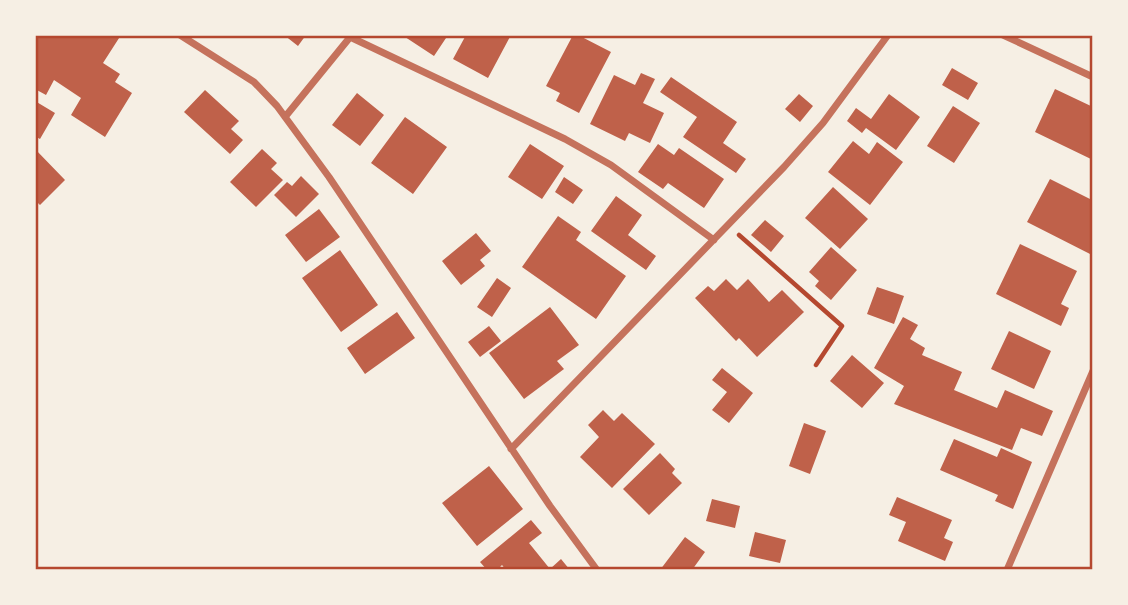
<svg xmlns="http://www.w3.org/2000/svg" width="1128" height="605" viewBox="0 0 1128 605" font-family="'Playfair Display',serif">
<rect width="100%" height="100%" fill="#f6efe4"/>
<!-- building -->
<path fill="#bf614a" d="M35 35H121L103 63 120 74 115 82 132 93 105 137 71 115 81 98 54 80 46 95 35 89Z
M284 35H306L298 46Z
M402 35H448L434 56Z
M466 35H511L488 78 453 59Z
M573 35H578L611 52 579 113 556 101 560 93 546 86Z
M952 68 978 83 968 100 942 85Z
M641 73 655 79 643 103 664 113 650 143 629 133 625 141 590 124 614 75 635 85Z
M671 77 737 122 723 143 746 159 736 173 683 137 697 117 660 92Z
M1055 89 1093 107V160L1035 132Z
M205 90 239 121 231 129 243 140 230 154 184 112Z
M357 93 384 115 360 146 332 125Z
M799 94 813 106 800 122 785 109Z
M889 94 920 117 896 150 866 128 862 133 847 121 856 108 871 119Z
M35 101 55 113 40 139 35 136Z
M953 106 980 123 954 163 927 146Z
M405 117 447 147 413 194 371 163Z
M853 141 869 154 877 142 903 162 870 205 828 172Z
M530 144 564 166 542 199 508 177Z
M658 144 674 155 679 148 724 179 704 208 668 183 663 189 638 172Z
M35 149 65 180 40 205 35 200Z
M262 149 277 163 271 169 283 180 256 207 230 182Z
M301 176 319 194 296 217 274 195 287 182 292 186Z
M564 177 583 190 573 204 555 192Z
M1050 179 1090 199 1093 193 1092 255 1027 222Z
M833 187 868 219 840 249 805 218Z
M616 196 642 215 628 235 656 256 646 270 591 231Z
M319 209 340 237 306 262 285 235Z
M558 216 581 232 576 240 626 276 596 319 522 267Z
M765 220 784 236 771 252 751 235Z
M476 233 491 251 480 260 485 266 461 285 442 261Z
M1020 244 1077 271 1061 304 1069 308 1061 326 996 294Z
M831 247 857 270 831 300 815 286 819 281 809 272Z
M340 250 378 305 341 332 302 278Z
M497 278 511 288 492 317 477 307Z
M726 279 737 290 748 279 769 302 782 290 804 312 757 357 739 338 736 341 695 298 708 286 714 291Z
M877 287 904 296 894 324 867 314Z
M550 307 579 345 557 361 564 369 524 399 489 353Z
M397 312 415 338 365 374 347 348Z
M903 317 918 325 910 339 925 348 922 355 962 372 954 390 997 408 1005 390 1053 411 1042 436 1021 428 1012 450 894 404 904 386 874 368Z
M489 326 501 341 480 357 468 342Z
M1009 331 1051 351 1034 389 991 369Z
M852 355 884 383 862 408 830 381Z
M722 368 753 393 729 423 712 410 727 392 712 380Z
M603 410 614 421 622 413 655 444 612 488 580 457 599 437 588 425Z
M804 423 826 431 810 474 789 466Z
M954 439 997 457 1001 448 1032 462 1013 509 995 501 998 495 940 470Z
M660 453 675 469 672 473 682 483 649 515 623 489Z
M489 466 523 509 477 546 442 503Z
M897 497 952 520 944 538 953 542 945 561 898 541 906 522 889 515Z
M712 499 740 506 735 528 706 521Z
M531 520 542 533 529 543 550 569 561 559 570 570H506L502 565 497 570H487L480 562Z
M755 532 786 540 780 563 749 556Z
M685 537 705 552 692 570H660Z"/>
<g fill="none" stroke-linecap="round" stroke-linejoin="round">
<!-- path -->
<path stroke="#b5482f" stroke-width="4.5" d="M739 235 842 326 816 365"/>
<!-- minor -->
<path stroke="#c5725c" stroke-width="7" d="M180 35 254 82 277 106 329 177 550 506 597 570
M1003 35 1093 77
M350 37 565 139 611 165 714 240
M285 117 351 36
M511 449 784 167 823 123 888 35
M1007 570 1093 371"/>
</g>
<!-- border -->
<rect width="1128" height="605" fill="none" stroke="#f6efe4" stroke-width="74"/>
<rect x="37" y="37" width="1054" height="531" fill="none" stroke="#b5482f" stroke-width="2.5"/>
</svg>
